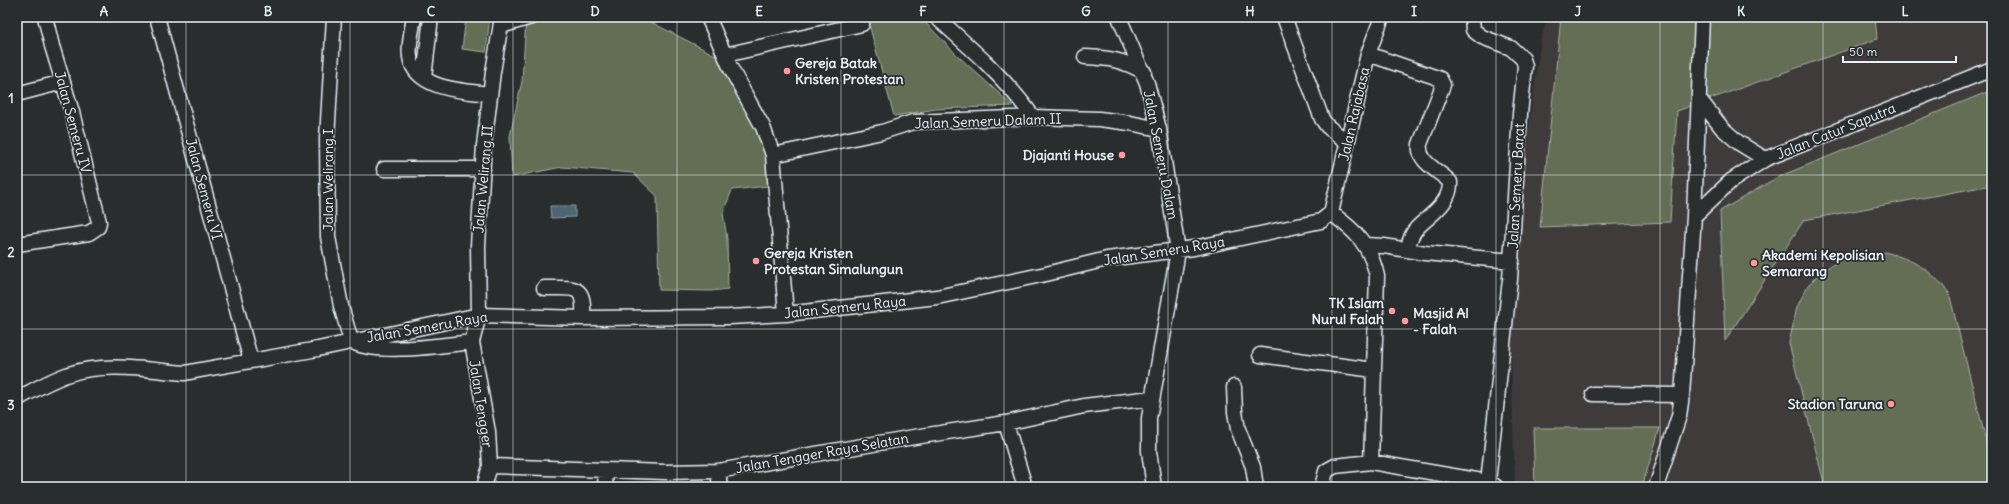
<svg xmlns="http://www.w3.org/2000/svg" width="2009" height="504" viewBox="0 0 2009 504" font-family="Delius,sans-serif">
<rect width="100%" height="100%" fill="#2a2d2e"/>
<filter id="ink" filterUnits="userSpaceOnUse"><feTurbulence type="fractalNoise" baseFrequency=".025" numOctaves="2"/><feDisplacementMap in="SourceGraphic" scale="8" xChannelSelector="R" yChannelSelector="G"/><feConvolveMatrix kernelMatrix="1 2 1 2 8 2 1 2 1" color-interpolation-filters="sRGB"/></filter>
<g filter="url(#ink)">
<!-- built -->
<path fill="#3f3b3b" d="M1548 17H1992V487H1515L1511 352 1522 175 1541 39Z"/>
<!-- green -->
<path fill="#636e55" stroke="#a6b0a6" d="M466 17H490L486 52 462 49Z
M540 17 643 18 717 56 750 109 776 185 732 190 723 213 727 239 728 289 711 291 659 290 657 196 633 173 562 167 512 177 510 136 522 81 526 20Z
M867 17H920L958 56 1013 106 936 109 894 116Z
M1561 17H1875L1877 39 1677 111 1670 222 1540 227Z
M1992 90V185L1804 220 1725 341 1720 211 1778 177Z
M1885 252C1914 260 1930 269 1949 293L1992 465V487H1825L1789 343 1797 307 1808 285 1823 270 1843 259Z
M1533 428H1660L1642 487H1535Z"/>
<!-- water -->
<path fill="#4e6672" stroke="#8c9ea8" d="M550 206H575V217L551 218Z"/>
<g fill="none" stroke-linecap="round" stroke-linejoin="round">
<!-- minor casing -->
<g stroke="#e8f1f8" stroke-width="17">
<path id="minor" d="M157 17 251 361
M334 17 327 139 328 237 341 306 351 341C375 356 444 345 472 342
M414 17C412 30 408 44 410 57 415 90 465 91 490 94
M708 17 731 69 763 127 773 155 786 314
M936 17C971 48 1006 79 1033 117
M1119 17 1147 83 1159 129 1178 251 1149 418V451L1154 487
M1284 17 1322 119 1327 126 1347 142
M1472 17 1473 30 1482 37 1511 48 1523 59 1525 66 1520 114 1510 279 1488 482
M501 26 531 17
M1368 54 1435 77 1440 79 1443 85 1420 144C1417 163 1439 170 1450 182 1451 204 1429 215 1416 229 1411 234 1409 243 1407 250
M725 55 862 24
M1085 57C1109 58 1123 60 1144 72
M424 78 431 17
M17 94 63 82
M1700 100 1722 128 1739 143 1765 159
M773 155 882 132 913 122 1033 117 1099 119 1130 123 1159 129
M384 169H483
M1331 213C1356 231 1370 245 1377 276L1371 462
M1331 213 1368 54 1382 17
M1694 216 1731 181 1765 159 1992 69
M17 244 89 233 98 227 99 222 72 112 52 46 45 17
M1366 245 1384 246 1425 253 1512 261
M544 288C574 289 585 282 583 318
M1260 355 1374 370
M1234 387 1235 412 1238 429 1253 467 1256 487
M1593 394 1682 395
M17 399C34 390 51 380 69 374 105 362 148 370 185 373L195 371 318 349 479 315 583 318 729 317 786 314 937 297 1046 274 1107 259 1194 248 1321 221 1331 213
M1006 423 1025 487
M490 466 665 472 718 471 908 438 1006 423 1084 406 1152 398
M718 471 720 487
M484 487 490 466 488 432 472 342 479 315 478 246 484 145 493 72 502 17
M605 487 606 470
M1322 487 1326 471 1335 466 1371 462 1488 482 1495 486
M1656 487 1679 416 1682 395 1694 216 1702 17"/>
</g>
<!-- minor -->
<use href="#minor" stroke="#2a2d2e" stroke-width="14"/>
</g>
</g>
<!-- grid -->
<path fill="none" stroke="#e8f1f8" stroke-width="1" stroke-opacity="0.55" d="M186 17V487M350 17V487M513 17V487M677 17V487M841 17V487M1004 17V487M1168 17V487M1332 17V487M1496 17V487M1660 17V487M1823 17V487M17 175H1992M17 329H1992"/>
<!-- markers -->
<g fill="#ff9aa2" stroke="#2a2d2e" stroke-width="1.5">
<circle cx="787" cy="71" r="4"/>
<circle cx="1122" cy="155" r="4"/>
<circle cx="756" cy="261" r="4"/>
<circle cx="1754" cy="263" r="4"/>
<circle cx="1392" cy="311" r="4"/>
<circle cx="1405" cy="321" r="4"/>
<circle cx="1891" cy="404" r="4"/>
</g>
<g text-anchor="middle" stroke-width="3.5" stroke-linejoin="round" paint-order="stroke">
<!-- poi labels -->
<g font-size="14" font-weight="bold" fill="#e8f1f8" stroke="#2a2d2e" text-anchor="start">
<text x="795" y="68">Gereja Batak<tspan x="795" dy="16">Kristen Protestan</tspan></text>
<text x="1114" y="160" text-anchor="end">Djajanti House</text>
<text x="764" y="258">Gereja Kristen<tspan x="764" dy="16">Protestan Simalungun</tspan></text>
<text x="1762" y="260">Akademi Kepolisian<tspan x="1762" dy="16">Semarang</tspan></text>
<text x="1384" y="308" text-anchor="end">TK Islam<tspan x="1384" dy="16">Nurul Falah</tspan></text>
<text x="1413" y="318">Masjid Al<tspan x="1413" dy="16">- Falah</tspan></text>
<text x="1883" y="409" text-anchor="end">Stadion Taruna</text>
</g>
<!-- street labels -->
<g font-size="14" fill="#e8f1f8" stroke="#2a2d2e">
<text transform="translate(1354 114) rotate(-77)" y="5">Jalan Rajabasa</text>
<text transform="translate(988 121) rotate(-2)" y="5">Jalan Semeru Dalam II</text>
<text transform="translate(73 122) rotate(75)" y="5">Jalan Semeru IV</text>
<text transform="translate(1836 131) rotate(-22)" y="5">Jalan Catur Saputra</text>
<text transform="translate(1161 155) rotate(79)" y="5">Jalan Semeru Dalam</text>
<text transform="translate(483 179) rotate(-85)" y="5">Jalan Welirang II</text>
<text transform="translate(328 180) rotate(-90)" y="5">Jalan Welirang I</text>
<text transform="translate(1516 186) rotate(-87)" y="5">Jalan Semeru Barat</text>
<text transform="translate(204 189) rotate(75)" y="5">Jalan Semeru VI</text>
<text transform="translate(1164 251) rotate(-9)" y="5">Jalan Semeru Raya</text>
<text transform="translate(845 307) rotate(-6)" y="5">Jalan Semeru Raya</text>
<text transform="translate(427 327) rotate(-10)" y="5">Jalan Semeru Raya</text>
<text transform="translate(481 404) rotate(81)" y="5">Jalan Tengger</text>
<text transform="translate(822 453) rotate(-10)" y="5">Jalan Tengger Raya Selatan</text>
</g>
</g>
<!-- margin -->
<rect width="2009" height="504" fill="none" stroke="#2a2d2e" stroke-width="44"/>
<!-- scale -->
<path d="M1843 56v6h113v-6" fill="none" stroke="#e8f1f8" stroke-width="2"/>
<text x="1849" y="56" font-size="12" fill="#e8f1f8" stroke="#2a2d2e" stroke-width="3" paint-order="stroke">50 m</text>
<rect x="22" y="22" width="1965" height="460" fill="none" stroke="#e8f1f8" stroke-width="1.5"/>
<g font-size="13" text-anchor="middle" font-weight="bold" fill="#e8f1f8">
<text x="104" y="16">A</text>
<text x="268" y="16">B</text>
<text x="431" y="16">C</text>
<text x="595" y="16">D</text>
<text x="759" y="16">E</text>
<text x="923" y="16">F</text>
<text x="1086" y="16">G</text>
<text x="1250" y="16">H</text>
<text x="1414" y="16">I</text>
<text x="1578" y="16">J</text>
<text x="1741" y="16">K</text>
<text x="1905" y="16">L</text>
<text x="11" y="103">1</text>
<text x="11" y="257">2</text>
<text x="11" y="410">3</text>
</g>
</svg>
